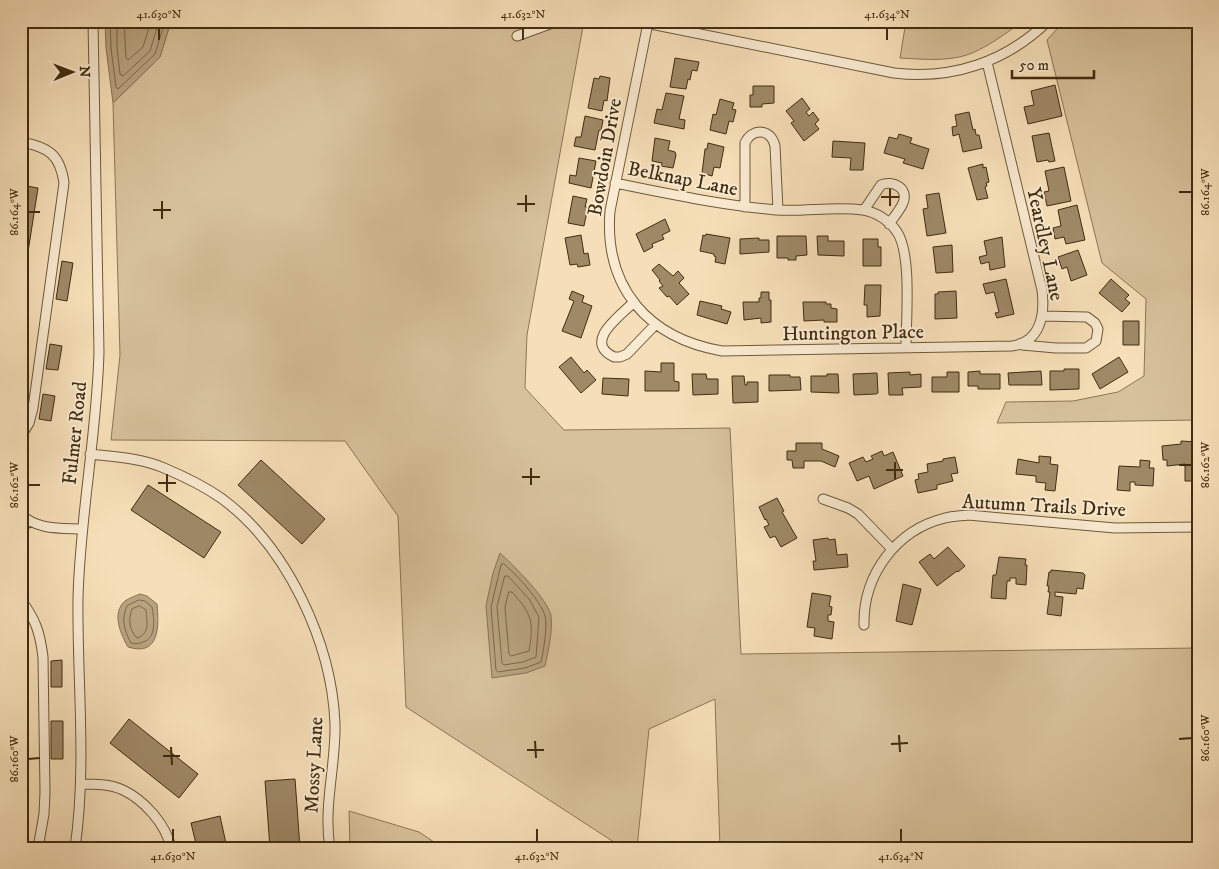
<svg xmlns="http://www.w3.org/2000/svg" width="1219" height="869" viewBox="0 0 1219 869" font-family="'IM FELL DW Pica',serif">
<rect width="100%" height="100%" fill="#f6dfb8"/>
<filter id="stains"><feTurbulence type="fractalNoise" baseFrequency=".004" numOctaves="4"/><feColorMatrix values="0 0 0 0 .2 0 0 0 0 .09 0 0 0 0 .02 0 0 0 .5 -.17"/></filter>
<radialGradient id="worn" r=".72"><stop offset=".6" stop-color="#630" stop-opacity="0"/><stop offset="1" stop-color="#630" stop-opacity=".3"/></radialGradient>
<!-- green -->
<path fill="#d7c19b" stroke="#8c7655" d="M171 21H584L527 335 525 388 564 430 730 428 741 654 1198 648V848H720L715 699 649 729 637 848H623L406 707 398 516 345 441 111 440 120 355 113 103 160 57Z
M906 21H1023C1005 34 980 53 959 57 940 61 919 59 900 58Z
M1064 21H1198V420L997 423 1006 402 1073 401 1118 392 1144 376 1146 299 1102 263 1047 40Z
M349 811 419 832 443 848H350Z"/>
<!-- water -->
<path fill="#b8a27f" stroke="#887352" d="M105 21H171L160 57 113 103 106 48Z
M500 553C513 565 548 599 551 616 553 630 548 652 545 666L526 673 492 678 486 606 493 573Z
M140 594 147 596 157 604C159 626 160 657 128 647 121 635 111 613 125 601 129 598 135 596 140 594Z"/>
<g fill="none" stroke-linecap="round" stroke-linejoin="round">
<!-- shore -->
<path stroke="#7c6747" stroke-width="1" d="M110 21 111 48 116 87 118 89 155 54 165 21
M117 21V48L120 74 123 76 150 51 159 21
M124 21 126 58 128 60 143 47 151 21
M504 564C516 574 541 601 545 616 548 624 543 654 541 662L525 668 498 672 496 670 491 607 501 565Z
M505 576H508L529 599 539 617 536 657 523 662 504 665 502 663 497 607Z
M509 592H512C532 614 534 622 529 651L511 656 509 654 505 608Z
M139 600 145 601 152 607C154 618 157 638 143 642 138 644 136 644 131 643 124 630 121 619 127 606Z
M140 606 146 610C147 622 150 634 137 638 129 630 128 619 132 609Z"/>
</g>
<!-- building -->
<path fill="#9f8967" stroke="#412c0f" d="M675 58 699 62 697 71 692 70 690 80 688 79 686 89 670 87Z
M600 76 610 78 607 101 604 100 602 111 588 108 594 78 599 79Z
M1055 85 1062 116 1028 124 1024 107 1034 105 1031 91Z
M753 86H774V103L762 104V107H750V95H753Z
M666 93 684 96 679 119 685 120 684 129 654 123 657 109 662 110Z
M802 98 810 109 806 112 809 116 813 112 819 120 815 124 819 129 804 141 791 123 794 121 786 111Z
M720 99 734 103 732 109 736 110 733 122 729 121 726 134 710 130 713 114 716 115Z
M969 112 973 130 975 129 976 135H979L982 148 963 152 959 134 953 136 952 127 957 126 955 115Z
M585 116 603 120 601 131 599 130 595 150 574 146 576 137H581Z
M1049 133 1055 161 1049 162 1048 160 1037 162 1032 136Z
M899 134 912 138 910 143 929 149 923 169 903 163 905 159 884 153 889 137 897 139Z
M655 138 670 141 668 150 675 152 676 155 673 168 661 166 662 163 652 161Z
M833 141 865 143 863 170H850L851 158 832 157Z
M708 143 724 147 720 168 714 167 712 176 702 173 705 149H707Z
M579 158 596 161 591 188 569 183 570 175 576 176Z
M983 164V168L986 167 989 182 986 183 987 186 985 187 988 198 977 200 968 168Z
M1064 167 1071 201 1047 206 1044 192 1049 191 1045 171Z
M21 185 38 188 25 271H21Z
M939 193 946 233 927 236 923 209 928 208 926 195Z
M573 196 587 199 585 207H588L584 226 568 223Z
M1077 205 1085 240 1066 244 1064 237 1055 239 1053 228 1061 226 1058 210Z
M665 219 670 231 662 235 664 239 652 244 653 247 644 252 636 234Z
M706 234 730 238 725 264 715 262 716 257 714 256V254L700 251 703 235 705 236Z
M581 235 584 254 588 253 590 265 578 267 577 264 570 265 565 238Z
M777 236H806L807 255 796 256V260H788V258H777Z
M817 236H828V241H844V256L818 255Z
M1002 237 1005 267 990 270 989 262 981 264 979 257 987 255 984 241Z
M759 238V240H769V252L740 254V239Z
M863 239H878V247H881V266H863Z
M952 245 953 272 936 273 933 247Z
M1078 250 1087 275 1071 281 1067 267 1062 269 1058 257Z
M62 261 73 263 67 301 56 299Z
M659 264 673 276 678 271 684 278 679 283 689 294 677 305 669 296 667 297 659 288 663 286 659 281 660 280 652 270Z
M1006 279 1014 314 997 318 995 313 999 312 994 292 986 294 983 284Z
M1111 279 1129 295 1125 299 1130 303 1122 312 1099 293Z
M865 285H881L880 316 867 317V305H864Z
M572 291 584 296 582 302 592 306 581 338 562 331 574 301 569 299Z
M956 291 957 318 935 319V294H938V292Z
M761 292H769V300H771V322L761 323V318L744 320 743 302H759V298H761Z
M700 301 722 306 721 309 731 312 727 324 697 315Z
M803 302H826V304H831V308L837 309V322H824V320L804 321Z
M1123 321H1139V345H1123Z
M50 344 62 346 58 370 46 369Z
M571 357 584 373 587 370 596 380 581 393 559 367Z
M1119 357 1128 372 1100 389 1092 374Z
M661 363H674V381L679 382V391H645V371L661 372Z
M1064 369H1079V389L1050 390V371H1064Z
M980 371V374H1000V389H978V386H968V372Z
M1041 371 1042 385H1009L1008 373Z
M910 372V375L921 374V387L902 388 903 395H889L888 373Z
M947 372H959V392H932V377H947Z
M877 373 878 393 876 394 854 395 853 374Z
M692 374H706L707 379H718V394L693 395Z
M827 374H838L839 393 811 392V376H827Z
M769 375H790V377H800L801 390 769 391Z
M732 376H744L745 385H747V382H758V402L733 403Z
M603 378 629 379 628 396 602 394Z
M43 394 55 396 51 421 39 419Z
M1181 441 1197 442 1198 481H1185V464L1167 466V460H1163L1162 446 1181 444Z
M796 443H822V449L839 456 835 467 821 461H804V468H793L792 460H787V451H796Z
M882 451 884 456 893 452 903 476 874 489 869 476 857 481 849 463 863 457 866 462 873 459 871 456Z
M1039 456 1051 457 1050 464 1058 465 1055 491 1045 490 1046 483 1036 482V476L1016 474 1018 459 1039 463Z
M955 457 958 473 951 474 953 481 937 485V489L918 493 915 480 919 479 918 474 928 472 927 464 943 461V459Z
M261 460 325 519 302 544 238 485Z
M1140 460 1150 461 1149 468H1154L1153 486 1135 485V482H1130V491L1117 490 1119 466 1140 467Z
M148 485 221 532 204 558 131 510Z
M777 498 784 511 782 512 797 538 781 547 775 536 770 538 764 527 769 525 766 519 765 520 759 507Z
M828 538 829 540 835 539 837 555 847 554 848 567 814 570 813 561H816L813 540Z
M948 547 965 566 958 572 957 571 937 586 919 562 930 554 934 559Z
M999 557 1026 559 1025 565H1027L1026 585 1016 584V578H1010V581H1007L1006 599 991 598 993 575H996Z
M1051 570 1083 573 1085 575 1083 589 1077 588 1076 594 1055 592V596L1063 597 1061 616 1047 614 1050 592H1048L1049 586H1047L1049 572H1051Z
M903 584 921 589 912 625 896 621Z
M812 593 831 596 829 606 832 607 831 615H828V621L834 622 832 639 814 636 815 628 807 627Z
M62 660V687H51V661Z
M129 719 198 774 179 798 110 743Z
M51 721H63V759H51Z
M295 779 300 848H270L265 781Z
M220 816 227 848H197L191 823Z"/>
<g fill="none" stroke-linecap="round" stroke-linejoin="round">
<!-- street casing -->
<g stroke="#6e5939" stroke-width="11">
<path id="street" d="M636 21 894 73C952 80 1006 62 1048 21
M648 23 610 211C604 288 648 338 722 351L1012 346C1041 342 1045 314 1042 290L987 62
M517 36 558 21
M21 142C48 147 60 154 64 183L33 408 29 423 21 436
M615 183C669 194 721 205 776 210 805 212 835 206 863 210 876 212 890 221 897 232 912 254 906 320 906 348
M745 207V143C752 128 771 128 775 146L778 210
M864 210 881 185C893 180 909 188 903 203 900 210 894 217 889 224
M634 302C621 315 582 342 614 357H620L627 354 655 325
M1022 345 1056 348H1086L1096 341 1098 329 1095 323 1087 317 1042 316
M90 454C115 457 141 458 164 468 183 476 204 486 221 498 287 546 332 643 335 724 336 765 323 807 330 848
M823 499 848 508 858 514 892 549
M21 514C36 530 61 528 82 529
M21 535 27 520
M21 600C36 620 40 633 43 657L45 792 44 814 38 848
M864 625C863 575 896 530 945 518 953 516 961 516 968 515L1115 528 1198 527
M81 784C95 784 110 784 123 790 144 800 166 824 171 848
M75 848C87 765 77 681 78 598 80 515 97 434 99 352L93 21"/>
</g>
<!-- street -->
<use href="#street" stroke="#f9ead1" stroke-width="9"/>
</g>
<!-- ticks -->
<path fill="none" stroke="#412c0f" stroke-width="2" d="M159 28V40M523 28V40M887 28V40M890 189V206M1179 192H1192M526 195V212M881 197H899M162 201V219M517 204H535M153 210H171M28 212H40M895 462V479M1179 465H1192M531 468V485M886 470H903M167 474V492M522 477H540M158 483H176M28 485H40M899 735 900 752M1179 739 1192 738M535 741 536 758M891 744 908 743M171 747 172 765M527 750H544M163 756H180M28 759 40 758M173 829V842M537 829V842M901 829V842"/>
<g text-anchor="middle" stroke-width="4" stroke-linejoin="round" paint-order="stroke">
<!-- street labels -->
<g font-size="20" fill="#412c0f" stroke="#f9ead1">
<text transform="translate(604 157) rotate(-80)" y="7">Bowdoin Drive</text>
<text transform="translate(683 178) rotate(11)" y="7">Belknap Lane</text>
<text transform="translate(1046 244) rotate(78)" y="7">Yeardley Lane</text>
<text transform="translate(853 332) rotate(-1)" y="7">Huntington Place</text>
<text transform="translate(74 433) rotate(-84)" y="7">Fulmer Road</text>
<text transform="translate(1044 505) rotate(3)" y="7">Autumn Trails Drive</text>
<text transform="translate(313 765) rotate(-87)" y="7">Mossy Lane</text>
</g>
</g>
<!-- margin -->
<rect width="1219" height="869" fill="none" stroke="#f6dfb8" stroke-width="55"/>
<!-- north arrow -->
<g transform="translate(72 72) rotate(89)" stroke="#f9ead1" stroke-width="4" paint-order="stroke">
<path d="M0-4L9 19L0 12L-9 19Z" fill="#412c0f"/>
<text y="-8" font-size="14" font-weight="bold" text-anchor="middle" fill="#412c0f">N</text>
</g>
<!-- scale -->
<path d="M1012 70v8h82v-8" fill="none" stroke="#412c0f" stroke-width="2.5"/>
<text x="1019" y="70" font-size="15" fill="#412c0f" stroke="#f9ead1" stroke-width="4" paint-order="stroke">50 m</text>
<rect x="28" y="28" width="1164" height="814" fill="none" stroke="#412c0f" stroke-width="2"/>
<g font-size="12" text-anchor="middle" fill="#412c0f">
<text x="159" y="18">41.630°N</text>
<text x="523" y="18">41.632°N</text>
<text x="887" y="18">41.634°N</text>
<text transform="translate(1205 192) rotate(-90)" y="4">86.164°W</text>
<text transform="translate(14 212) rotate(-90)" y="4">86.164°W</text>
<text transform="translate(1205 465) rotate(-90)" y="4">86.162°W</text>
<text transform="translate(14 485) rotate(-90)" y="4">86.162°W</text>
<text transform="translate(1205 738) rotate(-90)" y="4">86.160°W</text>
<text transform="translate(14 759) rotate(-90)" y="4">86.160°W</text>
<text x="173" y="860">41.630°N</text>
<text x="537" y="860">41.632°N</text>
<text x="901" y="860">41.634°N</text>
</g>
<rect width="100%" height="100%" filter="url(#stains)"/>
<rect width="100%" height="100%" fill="url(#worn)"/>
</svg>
